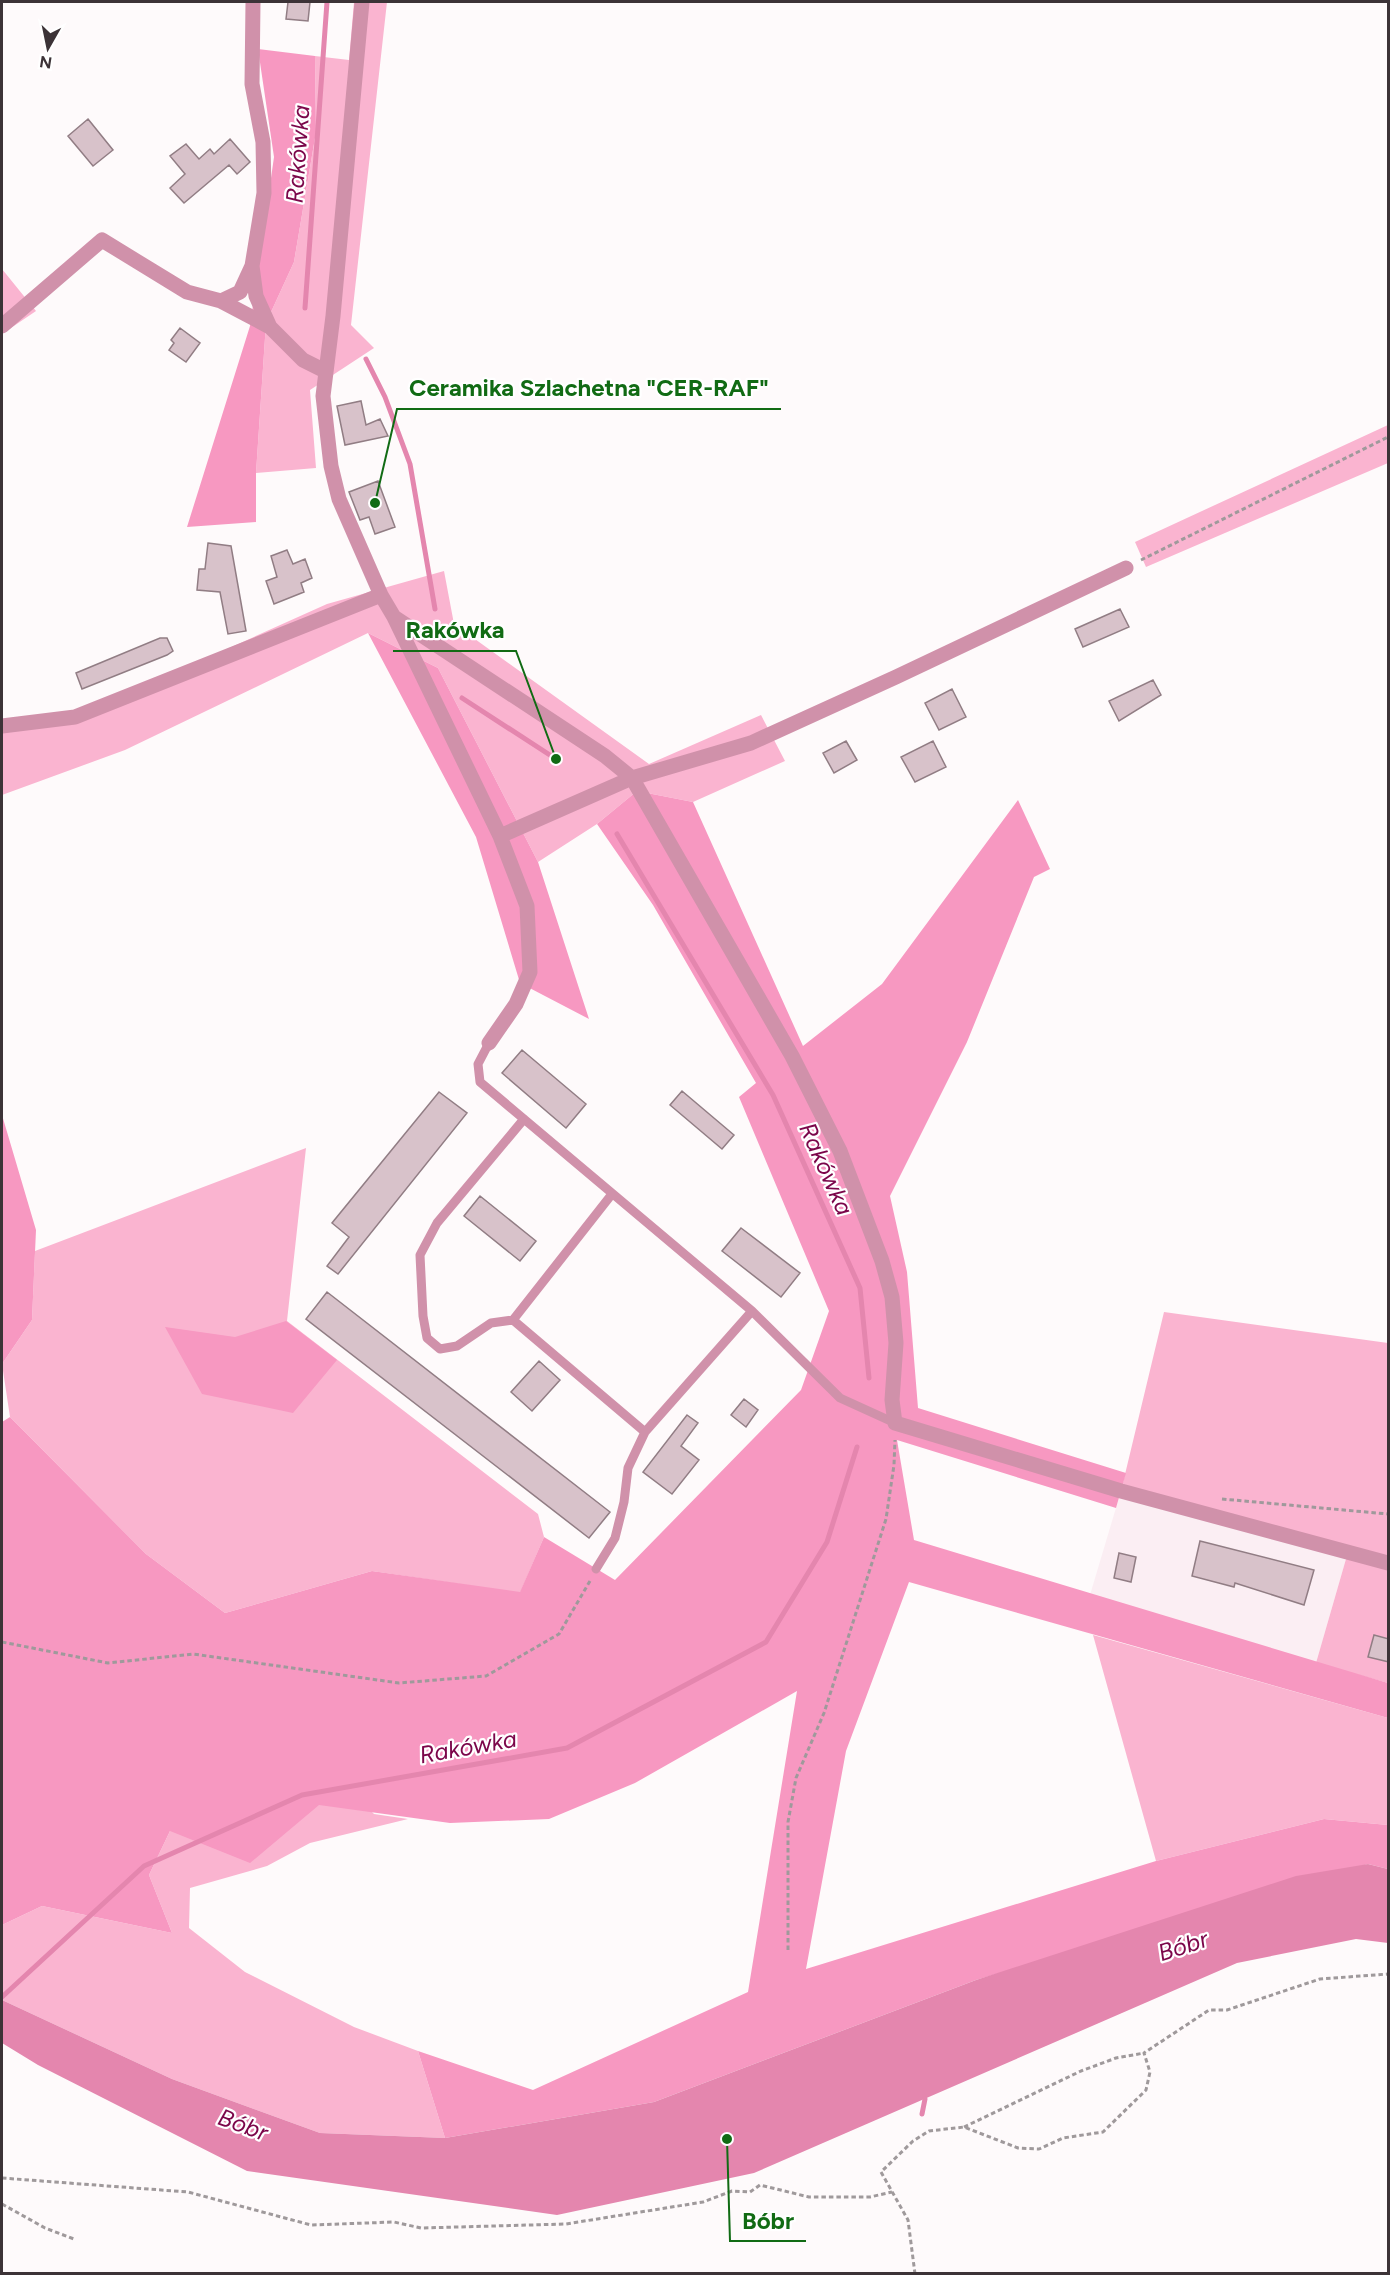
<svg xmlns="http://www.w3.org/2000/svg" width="1390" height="2275" viewBox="0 0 1390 2275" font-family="Figtree,sans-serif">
<rect width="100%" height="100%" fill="#fefafb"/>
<!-- built -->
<path fill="#fbeef3" d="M1121 1491 1348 1552 1316 1663 1090 1595Z"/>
<!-- green -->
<path fill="#fab4d0" d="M354 2H387L351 325 374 348 310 390 316 468 256 473 266 323 294 262 316 132 315 56 349 60Z
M2 269 36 311 2 334Z
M1388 425V463L1146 567 1135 542Z
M444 571 454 624 649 764 761 715 785 761 693 802 637 791 597 824 538 862 438 668 368 633 125 750 2 795V726L89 711 327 604Z
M306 1148 287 1321 538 1514 544 1537 520 1593 372 1571 225 1613 146 1554 10 1417 2 1364 32 1320 35 1251Z
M1164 1312 1388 1343V1683L1316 1663 1348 1552 1121 1491Z
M1093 1635 1388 1718V1825L1324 1819 1156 1861Z
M296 1736 374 1814 408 1819 310 1843 267 1866 190 1888 189 1928 245 1972 354 2027 418 2051 445 2138 320 2133 172 2079 2 2000V1925L42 1906 172 1933 149 1875 170 1831Z"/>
<!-- forest -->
<path fill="#f798c1" d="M258 49 315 56 316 132 294 262 266 323 256 473V522L187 527 250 326 274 157Z
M368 633 438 668 538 862 589 1019 520 983 476 837Z
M637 791 693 802 803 1046 882 984 1018 800 1050 869 1034 877 967 1042 890 1196 907 1272 918 1408 1126 1473 1116 1508 897 1440 914 1540 1388 1683V1718L909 1582 846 1751 806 1969 1156 1861 1324 1819 1388 1825V1869L1368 1864 976 1980 654 2102 445 2138 418 2051 533 2090 748 1992 797 1691 635 1783 549 1819 450 1823 319 1805 250 1863 170 1831 149 1875 172 1933 42 1906 2 1925V1422L10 1417 146 1554 225 1613 372 1571 520 1592 544 1537 615 1580 801 1390 829 1311 739 1097 756 1083 653 905 597 824Z
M2 1115 36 1230 32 1320 2 1364Z
M286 1321 337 1360 293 1413 202 1394 165 1327 235 1337Z"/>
<!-- water -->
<path fill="#e486ae" d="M1368 1864 1388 1869V1943L1356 1939 1237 1963 754 2173 557 2215 247 2171 38 2065 2 2043V2000L172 2079 320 2133 445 2138 654 2102 976 1980 1296 1876Z"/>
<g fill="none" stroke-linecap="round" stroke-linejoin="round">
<!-- stream -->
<path stroke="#e486ae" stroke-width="5" d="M305 308 327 2
M366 359 385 397 410 464 435 609
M462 698 556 759
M617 834 773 1095 860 1288 869 1378
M2 1997 144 1866 302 1795 567 1748 766 1642 827 1542 857 1447
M922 2114 925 2099"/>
</g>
<!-- building -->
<path fill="#d8c2ca" stroke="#917d84" stroke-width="1.5" d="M288 2H310L308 21 286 19Z
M88 119 113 150 93 166 68 136Z
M230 139 250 162 237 174 229 165 184 203 170 188 185 174 170 156 186 144 199 159 210 149 214 154Z
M180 328 200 343 186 362 169 350 174 343 171 340Z
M361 401 366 425 380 419 388 436 345 445 337 406Z
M378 481 395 527 375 534 369 517 360 520 349 492Z
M208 543 231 546 246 631 228 634 220 592 197 590 199 569H205Z
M287 550 293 564 305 559 312 578 301 583 304 592 274 604 266 581 277 577 271 556Z
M1120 609 1129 627 1083 647 1075 629Z
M160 638H167L173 651 167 655 82 689 76 673Z
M1153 680 1161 695 1119 721 1109 701Z
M952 689 966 717 939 730 925 703Z
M846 741 857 760 834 773 823 753Z
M933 741 946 767 915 782 901 757Z
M522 1050 586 1104 566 1128 502 1073Z
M682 1091 734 1135 722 1149 670 1105Z
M439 1092 467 1113 338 1274 327 1266 349 1237 332 1223Z
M480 1196 536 1241 520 1261 464 1216Z
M741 1228 800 1273 781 1297 722 1251Z
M327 1292 610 1512 589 1538 306 1319Z
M539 1361 560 1380 532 1411 511 1392Z
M744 1399 758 1410 746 1427 731 1415Z
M687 1415 698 1423 681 1446 699 1460 672 1494 643 1472Z
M1200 1541 1314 1570 1304 1605 1235 1583 1234 1587 1192 1576Z
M1119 1553 1136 1557 1131 1582 1114 1578Z
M1374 1635 1389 1639V1662L1368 1657Z"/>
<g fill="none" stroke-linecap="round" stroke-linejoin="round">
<!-- path -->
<path stroke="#9f999b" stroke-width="3" stroke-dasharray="4.5 3" stroke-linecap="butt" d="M1141 560 1388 437
M1222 1499 1388 1514
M2 1642 108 1663 193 1654 399 1683 486 1676 559 1634 590 1581
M788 1950V1822L796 1778 824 1713 886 1519 894 1465 895 1440
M964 2127 1081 2071 1116 2058 1144 2053
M2 2178 188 2192 311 2225 394 2222 421 2228 566 2224 703 2202 732 2191 750 2192 760 2185 809 2197H870L892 2192
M2 2204 45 2228 74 2239
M915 2274 908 2220 881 2172 913 2141 929 2131 964 2127 1018 2148 1039 2149 1063 2138 1103 2132 1146 2090 1150 2072 1144 2053 1209 2010H1227L1320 1979 1388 1974"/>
<!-- lane -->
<path stroke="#d091aa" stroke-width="9" d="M489 1043 478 1064 480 1082 752 1311 840 1398 895 1423
M524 1119 437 1223 420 1255 423 1316 427 1338 440 1349 457 1346 491 1323 513 1320 645 1432 752 1311
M513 1320 612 1194
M596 1569 615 1538 624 1502 628 1468 645 1432"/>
<!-- street -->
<path stroke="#d091aa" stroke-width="15" d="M253 2 252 84 263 142 264 193 252 266 256 296 270 327 303 360 325 371
M362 2 333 316 323 396 331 466 339 499 381 595 394 617 605 756 632 778 751 743 896 677 1126 568
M221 301 240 292 252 266
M2 326 102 240 187 292 221 301 270 327
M394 617 500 836 527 906 530 972 516 1004 489 1043
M2 726 75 717 381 595
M500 836 632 778 792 1056 840 1151 882 1261 892 1297 896 1343 892 1400 895 1423 1121 1491 1388 1563"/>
</g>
<g text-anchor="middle" stroke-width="4.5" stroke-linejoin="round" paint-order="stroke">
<!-- water labels -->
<g font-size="24" font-style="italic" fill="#7b064a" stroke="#fff">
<text transform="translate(298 154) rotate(-86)" y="8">Rakówka</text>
<text transform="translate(826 1169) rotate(66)" y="8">Rakówka</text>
<text transform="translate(468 1747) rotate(-10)" y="8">Rakówka</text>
<text transform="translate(1183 1946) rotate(-18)" y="8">Bóbr</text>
<text transform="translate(243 2125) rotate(20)" y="8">Bóbr</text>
</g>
</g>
<!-- callouts -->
<path fill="none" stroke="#116b14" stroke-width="2" d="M375 503L397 409H781M556 759L516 651H393M727 2139L730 2241H806"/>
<g fill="#116b14" stroke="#fff" stroke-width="2">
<circle cx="375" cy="503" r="6"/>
<circle cx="556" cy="759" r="6"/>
<circle cx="727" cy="2139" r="6"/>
</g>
<g font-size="24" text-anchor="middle" font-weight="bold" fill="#116b14" stroke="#fff" stroke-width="4.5" stroke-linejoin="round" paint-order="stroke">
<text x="589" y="396">Ceramika Szlachetna "CER-RAF"</text>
<text x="455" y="638">Rakówka</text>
<text x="768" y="2229">Bóbr</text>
</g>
<!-- border -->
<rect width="1390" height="2275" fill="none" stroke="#3c3337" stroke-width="6"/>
<!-- north arrow -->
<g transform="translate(48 48) rotate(189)" stroke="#ffffff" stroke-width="4.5" paint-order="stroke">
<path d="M0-4.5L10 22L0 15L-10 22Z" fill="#3c3337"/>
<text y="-9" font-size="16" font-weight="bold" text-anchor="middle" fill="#3c3337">N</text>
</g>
</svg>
